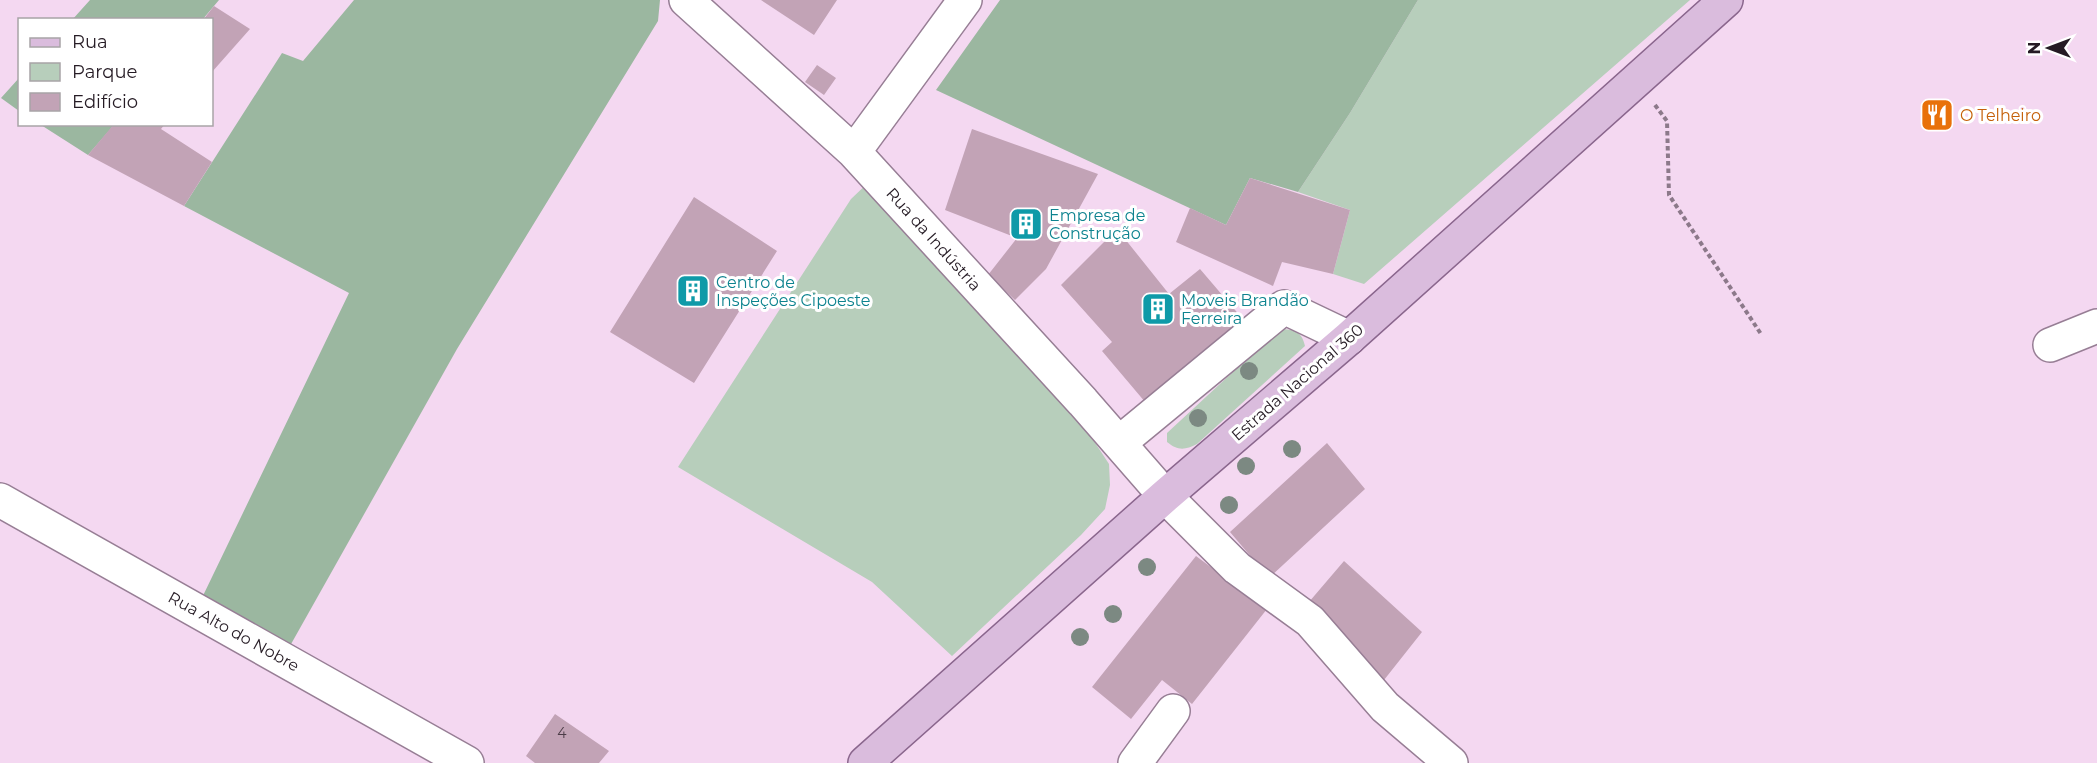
<svg xmlns="http://www.w3.org/2000/svg" width="2097" height="763" viewBox="0 0 2097 763" font-family="Montserrat,sans-serif">
<rect width="100%" height="100%" fill="#f4d8f1"/>
<!-- green -->
<path fill="#b7cebb" d="M1418 0H1690L1364 284 1333 274 1350 210 1298 192 1350 113Z
M872 179 1092 438 1109 464 1110 485 1105 509 1081 535 952 656 872 582 678 467 851 199Z
M1283 329C1295 330 1302 332 1305 346L1197 444C1185 450 1178 451 1167 442V433L1275 333Z"/>
<!-- forest -->
<path fill="#9bb7a0" d="M90 0H219L203 19 72 20Z
M354 0H660L658 21 457 349 286 653 199 604 349 293 184 206 282 53 303 61Z
M1000 0H1418L1350 113 1298 192 1250 178 1226 225 936 90Z
M19 78V111L1 98Z
M41 125H114L88 155Z"/>
<!-- building -->
<path fill="#c2a3b6" d="M761 0H837L814 35Z
M214 6 250 29 212 72V20H203Z
M817 65 836 78 824 95 805 82Z
M114 124H165L161 129 212 162 184 206 88 155Z
M972 129 1098 174 1046 269 1015 300 988 275 1017 238 945 210Z
M1250 178 1350 210 1333 274 1282 262 1273 286 1176 242 1190 208 1226 225Z
M694 197 777 251 694 383 610 332Z
M1117 229 1169 294 1200 269 1247 324 1151 409 1102 351 1112 342 1061 285Z
M1327 443 1365 489 1269 578 1230 532Z
M1196 556 1267 609 1192 704 1162 680 1131 719 1092 687Z
M1344 561 1422 632 1384 680 1309 602Z
M555 714 609 751 599 763H535L526 756Z"/>
<g fill="none" stroke-linecap="round" stroke-linejoin="round">
<!-- minor casing -->
<g stroke="#977e95" stroke-width="36">
<path id="minor" d="M686 0 854 152 1083 402 1165 496 1237 568 1310 621 1385 707 1451 763
M854 152 965 0
M2050 345 2097 326
M1119 443 1284 307 1349 338
M0 500 467 763
M1135 763 1173 711"/>
</g>
<!-- major casing -->
<g stroke="#8a668d" stroke-width="36">
<path id="major" d="M865 763 1165 496 1349 338 1726 0"/>
</g>
<!-- path -->
<path stroke="#8c798a" stroke-width="4" stroke-dasharray="4.5 3" stroke-linecap="butt" d="M1655 105 1667 121 1669 195 1761 334"/>
<!-- minor -->
<use href="#minor" stroke="#fff" stroke-width="33"/>
<!-- major -->
<use href="#major" stroke="#dabcdd" stroke-width="33"/>
</g>
<!-- trees -->
<g fill="#7c8982">
<circle cx="1249" cy="371" r="9"/>
<circle cx="1198" cy="418" r="9"/>
<circle cx="1292" cy="449" r="9"/>
<circle cx="1246" cy="466" r="9"/>
<circle cx="1229" cy="505" r="9"/>
<circle cx="1147" cy="567" r="9"/>
<circle cx="1113" cy="614" r="9"/>
<circle cx="1080" cy="637" r="9"/>
</g>
<!-- icons -->
<defs>
<g id="restaurant-square" transform="scale(1.725)"><rect x="-9" y="-9" width="18" height="18" rx="4" fill="#e8710a" stroke="#fff"/><path d="M-5-6h1v4h1v-4h1v4h1v-4h1v5L-1.5 .5V6h-2V.5L-5-1ZM5-6V6H3V1.5H1.5Q1.5-4 5-6Z" fill="#fff"/></g>
<g id="building-square" transform="scale(1.725)"><rect x="-9" y="-9" width="18" height="18" rx="4" fill="#0f9aa8" stroke="#fff"/><path d="M-4-6H4V6H1V3H-1V6H-4ZM-2.5-4.3h1.7v1.8h-1.7ZM.8-4.3h1.7v1.8H.8ZM-2.5-1h1.7V.8h-1.7ZM.8-1h1.7V.8H.8Z" fill="#fff"/></g>
</defs>
<g fill-rule="evenodd">
<use href="#restaurant-square" x="1937" y="115"/>
<use href="#building-square" x="1026" y="224"/>
<use href="#building-square" x="693" y="291"/>
<use href="#building-square" x="1158" y="309"/>
</g>
<g text-anchor="middle" stroke-width="6" stroke-linejoin="round" paint-order="stroke">
<!-- number labels -->
<g font-size="14" fill="#4c3d48">
<text x="562" y="738">4</text>
</g>
<!-- food labels -->
<g font-size="16" fill="#c56008" stroke="#fff" text-anchor="start">
<text x="1960" y="121">O Telheiro</text>
</g>
<!-- culture labels -->
<g font-size="16" fill="#0d838f" stroke="#fff" text-anchor="start">
<text x="1049" y="221">Empresa de<tspan x="1049" dy="18">Construção</tspan></text>
<text x="716" y="288">Centro de<tspan x="716" dy="18">Inspeções Cipoeste</tspan></text>
<text x="1181" y="306">Moveis Brandão<tspan x="1181" dy="18">Ferreira</tspan></text>
</g>
<!-- street labels -->
<g font-size="16" fill="#251b24" stroke="#fff">
<text transform="translate(934 239) rotate(48)" y="6">Rua da Indústria</text>
<text transform="translate(1297 382) rotate(-41)" y="6">Estrada Nacional 360</text>
<text transform="translate(234 631) rotate(29)" y="6">Rua Alto do Nobre</text>
</g>
</g>
<!-- legend -->
<rect x="18" y="18" width="195" height="108" fill="#ffffff" stroke="#a8a4a7" stroke-width="1.5"/>
<rect x="30" y="38" width="30" height="9" fill="#dabcdd" stroke="#a8a4a7" stroke-width="1.5"/>
<text x="72" y="48" font-size="18" fill="#251b24">Rua</text>
<rect x="30" y="63" width="30" height="18" fill="#b7cebb" stroke="#a8a4a7" stroke-width="1.5"/>
<text x="72" y="78" font-size="18" fill="#251b24">Parque</text>
<rect x="30" y="93" width="30" height="18" fill="#c2a3b6" stroke="#a8a4a7" stroke-width="1.5"/>
<text x="72" y="108" font-size="18" fill="#251b24">Edifício</text>
<!-- north arrow -->
<g transform="translate(2049 48) rotate(270)" stroke="#ffffff" stroke-width="4.5" paint-order="stroke">
<path d="M0-4.5L10 22L0 15L-10 22Z" fill="#251b24"/>
<text y="-9" font-size="16" font-weight="bold" text-anchor="middle" fill="#251b24">N</text>
</g>
</svg>
